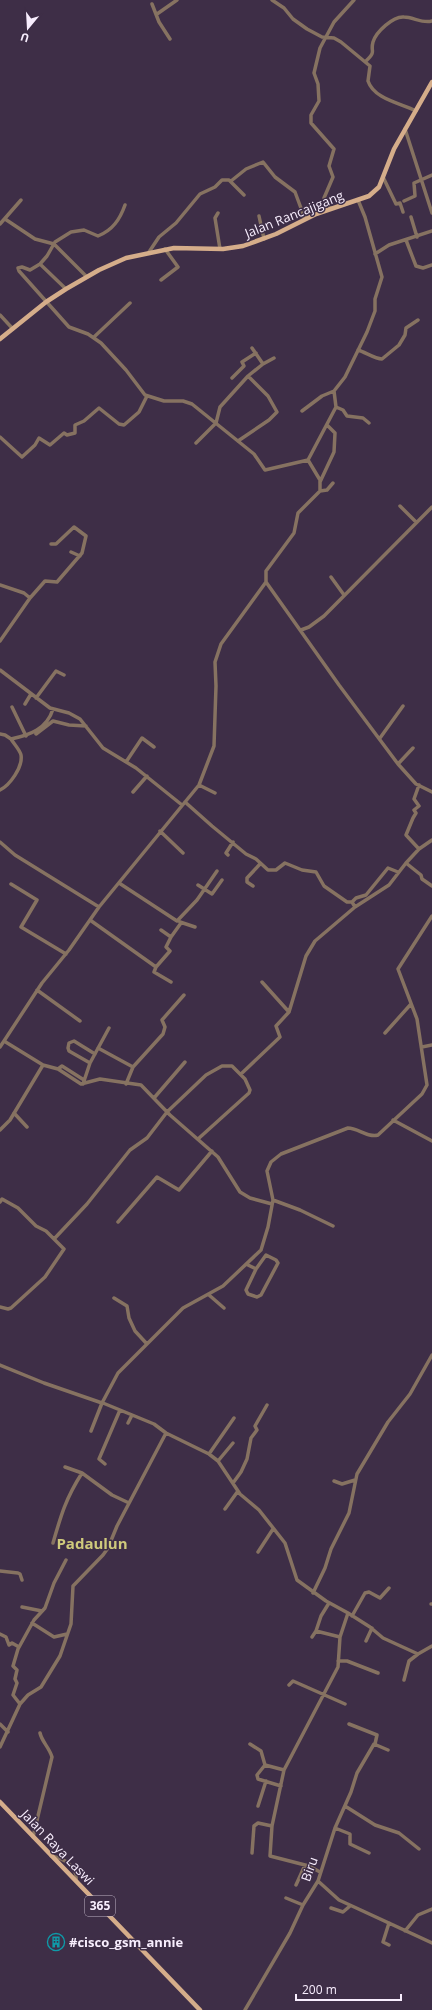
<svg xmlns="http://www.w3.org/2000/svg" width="432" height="2010" viewBox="0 0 432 2010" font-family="'Open Sans',sans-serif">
<rect width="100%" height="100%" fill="#3e2e47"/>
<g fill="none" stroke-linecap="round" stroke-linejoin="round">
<!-- minor -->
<path stroke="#867261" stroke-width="3.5" d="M272 0 284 8 293 19 307 29 322 37 334 38 341 42 370 66 368 81C374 99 400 103 416 111
M152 4 159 22 170 39
M157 14 177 0
M366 61C377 50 370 53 373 42 376 32 393 16 404 17 413 17 423 24 432 21
M405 129 432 213
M383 177 396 204 400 203 403 212
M231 181 246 169 263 162 275 177 295 192 305 219
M404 201 415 196 414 183 432 175
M125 205C120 219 113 230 98 236L84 230 71 232 55 242 47 256 40 264 30 270 22 267 18 268 19 271 69 327 88 334 101 343 126 370 145 395 164 401H183L192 404 254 454 265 470 308 460
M331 209 324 198 333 177 329 166 334 149 311 123V115L319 101 318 84 314 73 320 48 334 22 354 0
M218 213 215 218 220 249
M259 216 264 239
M411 217 417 237
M5 219 35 239 54 244 87 277
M0 224 21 200
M406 240 416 266 423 268 432 265
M149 252 159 237 176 223 200 194 215 187 222 180H229L244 195
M375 254 389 245 432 231
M40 264 66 289
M161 280 178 267 165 249
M0 315 13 329
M94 337 130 303
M358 350C365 352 375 359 382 359L399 345 405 335 406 328 418 320
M263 364 274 358
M232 378 244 366 242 362 256 353
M334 391 336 407 308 460 320 480V491L298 513 294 533 266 571V582L339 685 398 764 416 784 432 792
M336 407 343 410 347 416 363 418 369 423
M302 411 322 396 334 391 345 377 367 332 375 311V299L382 277 365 217 358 200
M0 437 22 457 35 445 39 438 50 445 64 433 67 435 75 433V425L84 421 99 408 119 424 124 425 139 412 147 396
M238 441 269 420 277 412 268 396 248 376 263 364 252 348
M196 443 216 423 220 407 248 376
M320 482 334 452 335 433 327 425
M320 491 327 490 333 483
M400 506 416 522
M71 552 80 556
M331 577 344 595
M0 585 24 593 30 598
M301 630 309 627 324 616 432 507
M0 641 30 598 45 581 57 582 82 553 86 536 74 527 56 544H51
M0 670 50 708 69 713 80 719 103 748 136 768 182 805
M36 698 56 671 64 675
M25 704 31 694
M12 707 26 736
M0 734 5 735 11 739C30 735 47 729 53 709
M36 734 53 721 69 725 86 726
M380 738 403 706
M126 762 142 738 154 747
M398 764 413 748
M199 785 215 793
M419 785 414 799 419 806 414 810 416 813 413 818 406 835 419 849 406 863 421 875 422 879 432 886
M0 790C10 785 23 767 21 755 20 750 14 744 11 739
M133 792 147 776
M185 802 212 826 246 854 256 859 268 870H276L285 863 302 870 316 872 324 886 347 902H352L355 907
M160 831 183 853
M0 842 15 855 99 907
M419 849 432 840
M228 855 226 853 233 842
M119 883 177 921 197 900 217 871
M11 884 37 900 21 927 66 954
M198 885 212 894 222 880
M253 886 247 882V878L260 864
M352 902 356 898 366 895 388 868 398 872
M90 920 156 967 170 951 166 947 171 937
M180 922 195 927
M161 930 171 937 181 923
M156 967 154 972 171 982
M262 982 289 1012 306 956 315 941 355 907 389 885 406 863
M37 990 80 1021
M385 1033 411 1004
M4 1041 42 983 69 950 99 907 199 785 214 746 216 686 215 662 221 644 266 582
M0 1047 4 1041 43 1065 58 1069 81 1084 100 1079 141 1085 170 1115 218 1157 240 1192 250 1198 272 1204
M422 1047 432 1045
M98 1048 133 1067
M90 1063 69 1051 68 1048 69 1043 74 1041 95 1054
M58 1069 62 1066 84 1080
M241 1074 280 1037 276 1026 289 1012
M83 1084 90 1063 109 1028
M126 1084 133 1067 163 1034 165 1027 162 1020 184 995
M154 1098 185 1062
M14 1113 27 1127
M393 1120 432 1141
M0 1130 10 1120 43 1065
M273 1200 300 1210 333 1226
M0 1202 2 1199 18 1208 36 1226 46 1231 64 1249 45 1277 11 1308 8 1309 0 1307
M118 1222 157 1177 179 1190 212 1151
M54 1239 87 1204 130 1150 147 1138 167 1112 206 1075 222 1066H232L245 1079 250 1090 249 1093 198 1139
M266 1255 276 1260 278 1263 261 1295 257 1297 248 1294 246 1290 256 1269Z
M246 1264 256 1269
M209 1295 224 1308
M114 1298 127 1306 129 1318 135 1331 147 1344
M0 1365 44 1383 102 1403
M103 1403 154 1424 166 1433 209 1454 218 1461 240 1494 259 1510 285 1543 297 1580 326 1601 348 1613
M128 1423 132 1415
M91 1431 102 1403 118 1373 183 1308 223 1286 261 1250 268 1227 273 1200 267 1171 271 1162 281 1154 348 1128C358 1128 368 1138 378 1135L422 1094 427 1085 417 1019 398 969 432 916
M209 1454 234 1418
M218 1461 233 1443
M105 1464 99 1459 120 1410
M65 1467 82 1473 112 1495 129 1503
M334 1481 342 1484 355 1480
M233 1483 241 1472 247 1459 251 1438 257 1430 255 1426 267 1405
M225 1509 238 1491
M53 1543C61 1515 66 1498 82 1473
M258 1552 273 1529
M0 1571 18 1573 20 1574 22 1580
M313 1593 325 1568 331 1549 349 1513 357 1474 388 1422 410 1394 432 1355
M431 1604H432
M22 1607 42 1611
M352 1616 365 1593 369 1592 380 1598 389 1588
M32 1623 54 1637 67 1634
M316 1631 321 1616 329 1603
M0 1634 6 1637 9 1645 12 1643 19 1647
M312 1637 316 1631 340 1637
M366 1641 372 1628
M338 1661H347L378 1673
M404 1680 409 1661 418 1654
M289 1685 293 1681 345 1704
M20 1704 13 1695 17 1683 15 1679 17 1670 13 1666 18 1649 34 1620 45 1608 54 1583 66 1560
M0 1724 8 1732
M349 1724 377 1735 375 1744
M250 1744 261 1751 265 1765 284 1770
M0 1747 20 1704 28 1695 41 1687 60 1656 71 1624 73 1586 103 1555 108 1548 117 1526 166 1433
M265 1765 257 1775 258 1779 281 1786
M258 1806 266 1781
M345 1806 375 1825 399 1833 419 1849
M335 1828 350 1834V1844L369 1853
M33 1837 52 1757C49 1747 42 1742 40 1733
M252 1853 254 1826 258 1823 272 1826
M51 1856C64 1858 78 1867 76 1881
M320 1872 309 1866 270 1856 272 1826 284 1770 338 1667 340 1637 348 1613 370 1627 383 1638 418 1654 432 1646
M318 1881 339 1900 432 1943
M296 1885 305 1865
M286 1898 303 1905
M331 1908 343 1912 350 1906
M389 1923 383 1942 389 1945
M405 1931 418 1915 432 1909
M245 2010 290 1933 303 1905 318 1881 335 1828 351 1792 357 1773 374 1744 388 1750"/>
<!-- major -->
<path stroke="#d5ad8a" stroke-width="4.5" d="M0 339 46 302 66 289 99 270 126 258 174 248 223 249 243 246 276 234 316 214 369 196 379 187 394 149 432 82
M0 1802 200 2010"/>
</g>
<!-- icons -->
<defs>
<g id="building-ring" transform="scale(0.9)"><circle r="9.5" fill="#3e2e47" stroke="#0f9aa8" stroke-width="1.5"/><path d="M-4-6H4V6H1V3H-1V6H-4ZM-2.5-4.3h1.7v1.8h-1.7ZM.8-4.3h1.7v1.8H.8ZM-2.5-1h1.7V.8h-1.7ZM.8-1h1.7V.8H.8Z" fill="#0f9aa8"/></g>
</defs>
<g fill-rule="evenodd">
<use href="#building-ring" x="56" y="1942"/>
</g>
<g text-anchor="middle" stroke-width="3" stroke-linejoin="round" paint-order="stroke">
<!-- shield labels -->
<rect fill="#3e2e47" stroke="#c0b4c7" stroke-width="1" x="85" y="1896" width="30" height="20" rx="3"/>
<g font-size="12" font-weight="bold" fill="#f8eefe">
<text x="100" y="1910">365</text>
</g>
<!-- street labels -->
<g font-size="13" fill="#f8eefe" stroke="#3e2e47">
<text transform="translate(294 214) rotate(-22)" y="5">Jalan Rancajigang</text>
<text transform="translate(58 1847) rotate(46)" y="5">Jalan Raya Laswi</text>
<text transform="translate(309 1869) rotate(-70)" y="5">Biru</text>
</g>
<!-- poi labels -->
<g font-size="13" font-weight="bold" fill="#f8eefe" stroke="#3e2e47" text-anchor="start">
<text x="69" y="1947">#cisco_gsm_annie</text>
</g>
<!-- quarter labels -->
<g font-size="15" font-weight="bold" fill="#cfca7c" stroke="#3e2e47">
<text x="92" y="1549">Padaulun</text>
</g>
</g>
<!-- north arrow -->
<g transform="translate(28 28) rotate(198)" stroke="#3e2e47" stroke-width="3" paint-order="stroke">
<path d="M0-3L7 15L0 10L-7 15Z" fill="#f8eefe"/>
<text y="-6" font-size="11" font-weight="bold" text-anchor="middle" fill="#f8eefe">U</text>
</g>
<!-- scale -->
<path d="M296 1994v6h105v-6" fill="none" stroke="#f8eefe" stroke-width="2"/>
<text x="302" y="1994" font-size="12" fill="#f8eefe" stroke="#3e2e47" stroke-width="3" paint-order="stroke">200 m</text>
</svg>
